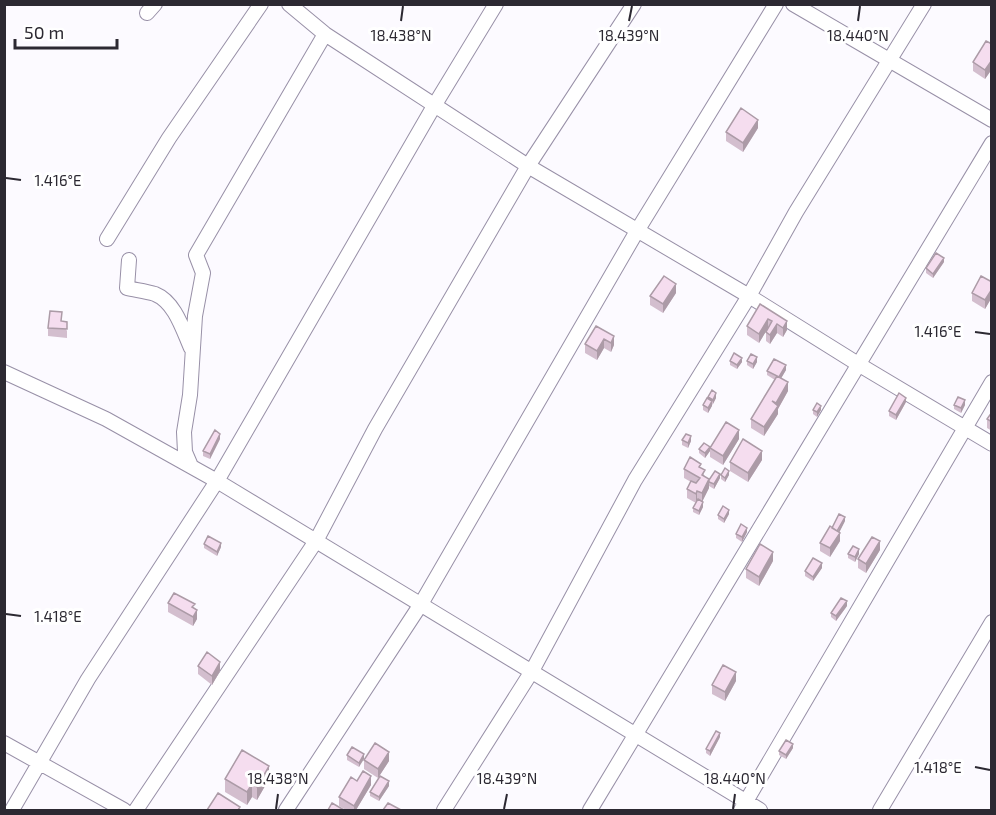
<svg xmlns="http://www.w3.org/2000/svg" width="996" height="815" viewBox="0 0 996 815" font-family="'Exo 2',sans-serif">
<rect width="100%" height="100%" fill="#fcfaff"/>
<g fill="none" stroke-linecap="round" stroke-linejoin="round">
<!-- minor casing -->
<g stroke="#9890a7" stroke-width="16">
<path id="minor" d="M289 4 325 34 528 166 749 296 858 364 992 444
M793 4 992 120
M147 13 155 4
M107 239 169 138 261 4
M129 260 127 288C135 290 146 291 155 294 175 302 183 330 191 348
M4 372 106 419 217 481 760 810
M191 466 185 452 184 432 190 395 195 316 203 273 196 255 325 34
M4 743 124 810
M12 810 88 679 217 481 434 106 496 4
M136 810 316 541 375 429 528 166 634 4
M286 810 421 604 637 231 776 4
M444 810 532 671 635 480 749 296 796 212 924 4
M590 810 992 143
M741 810 992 382
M880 810 992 622"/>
</g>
<!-- minor -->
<use href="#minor" stroke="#fff" stroke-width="14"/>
</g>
<!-- wall -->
<path fill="#d3bece" d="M992 44V69L985 79 973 71V62Z
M758 128 743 152 726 141V132Z
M4 179 6 194V207H4Z
M944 262 933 278 926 273V268Z
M992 282V297L985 309 972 301V293Z
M676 293 663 313 650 305V296Z
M760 304 787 330 783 337 777 333 770 344 766 341V332L768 328 759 343 747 335V326Z
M62 321 67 331V338L48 336V328Z
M596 326 614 345 611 352 604 348 597 360 585 353V344Z
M730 361 742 362 737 369 730 365Z
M747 361 757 362 753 369 747 365Z
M786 370 781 378 788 391 778 409V414L764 436 751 428V419L775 380 767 375V371Z
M708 397 716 398 708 413 703 410V405L708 399Z
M906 402 896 420 889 416V411Z
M954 405H965L961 413 954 409Z
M813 410H821L817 417 813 414Z
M992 412V431L987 428V419Z
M220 439 210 459 203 456V451Z
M739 439 723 465 710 457V448Z
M682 440 691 441 688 448 682 445Z
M699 449 710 451 705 458 699 453Z
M762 460 748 482 730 471V462Z
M701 468 705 477 709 479 720 478 714 489 709 486V488L702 502 703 507 699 515 693 512V508L696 503 687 498V489L691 482 684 478V469Z
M721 475H729L725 482 721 479Z
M729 514 724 523 718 519V515Z
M845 521 839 532 840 541 830 557 820 551V543L832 528Z
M747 532 742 542 736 538V534Z
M204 544 221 547 217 556 204 548Z
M880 550 866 573 858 568V559Z
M848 554H859L855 562 848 558Z
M773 561 759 586 746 578V569Z
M822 568 813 581 805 576V571Z
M168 603 195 609 197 619 193 626 168 612Z
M847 606 836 621 831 617V613Z
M198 666 220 671 212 685 198 674Z
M736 681 725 701 712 694V685Z
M720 737 710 756 706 753V749Z
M793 748 786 759 779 755V751Z
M364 754 359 767 347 760V755Z
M364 760 389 761 378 778 364 769Z
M225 779H269L257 800 252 797 247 805 225 792Z
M357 781 371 785 356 810H346L339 806V797Z
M389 786 379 801 370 796V792Z"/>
<!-- shaded-wall -->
<path fill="#ac9ba7" d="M992 60V69L985 79V70Z
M758 120V128L743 152V143Z
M944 258V262L933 278V274Z
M676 284V293L663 313V304Z
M992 289V297L985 309V300Z
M768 319V328L759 343V334Z
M787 321V330L783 337V328Z
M777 324V333L770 344V335Z
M614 336V345L611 352V343Z
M604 339V348L597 360V351Z
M757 357V362L753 369V364Z
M742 358V362L737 369V365Z
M786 365V370L779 382V377Z
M788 382V391L778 409V414L764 436V427L776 408V403Z
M716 393V398L713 404V400Z
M906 398V402L896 420V415Z
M965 400V405L961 413V408Z
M712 401V406L708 413V408Z
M821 406V410L817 417V412Z
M739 430V439L723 465V456Z
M220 434V439L210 459V454Z
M691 436V441L688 448V443Z
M710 447V451L705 458V453Z
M762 451V460L748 482V473Z
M729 471V475L725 482V478Z
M720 474V478L714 489V484Z
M709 479V488L702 502V493Z
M697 491V500L696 503V494Z
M703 502V507L699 515V511Z
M729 510V514L724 523V519Z
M845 517V521L837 537V533Z
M747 528V532L742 542V537Z
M840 533V541L830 557V548Z
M880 541V550L866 573V564Z
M221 543V547L217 556V552Z
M859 549V554L855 562V557Z
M773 552V561L759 586V577Z
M822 563V568L813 581V577Z
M847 601V606L836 621V616Z
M197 610V619L193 626V617Z
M220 662V671L212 685V676Z
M736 672V681L725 701V692Z
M720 733V737L710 756V751Z
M793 744V748L786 759V755Z
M389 752V761L378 778V769Z
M364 754V759L359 767V763Z
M269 766V779L257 800V787Z
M371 776V785L356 810H354V806Z
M389 781V786L379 801V797Z
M252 784V797L247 805V792Z"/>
<!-- building -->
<path fill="#f5ddef" stroke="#ac9ba7" stroke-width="1.5" d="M986 41 992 44V60L985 70 973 62Z
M741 108 758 120 743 143 726 132Z
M936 253 944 258 933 274 926 268Z
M664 276 676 284 663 304 650 296Z
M981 276 992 282V289L985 300 972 293Z
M760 304 787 321 783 328 777 324 770 335 766 332 772 321 768 319 759 334 747 326Z
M50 311 62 312 61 321 67 322V329L48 328Z
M596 326 614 336 611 343 604 339 597 351 585 344Z
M734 353 742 358 737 365 730 361Z
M751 354 757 357 753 364 747 361Z
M774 359 786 365 779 377 767 371Z
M777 376 788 382 776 403 772 401 778 406 764 427 751 419Z
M712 390 716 393 713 400 708 397Z
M899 393 906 398 896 415 889 411Z
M958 397 965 400 961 408 954 405Z
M707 398 712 401 708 408 703 405Z
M817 403 821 406 817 412 813 410Z
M992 412V422L987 419Z
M726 422 739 430 723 456 710 448Z
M215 430 220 434 210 454 203 451Z
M686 434 691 436 688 443 682 440Z
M743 439 762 451 748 473 730 462Z
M704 443 710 447 705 453 699 449Z
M690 457 701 464 699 467 705 470 702 475 709 479 702 493 697 491 696 494 687 489 691 481 696 483 700 478 684 469Z
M725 468 729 471 725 478 721 475Z
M715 471 720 474 714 484 709 482V480Z
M698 499 703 502 699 511 693 508Z
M723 506 729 510 724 519 718 515Z
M839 514 845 517 837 531 832 528Z
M741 524 747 528 742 537 736 534Z
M830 526 840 533 830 548 820 543Z
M208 536 221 543 217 552 204 544Z
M872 537 880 541 866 564 858 559Z
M760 544 773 552 759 577 746 569Z
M853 546 859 549 855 557 848 554Z
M813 558 822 563 813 577 805 571Z
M174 593 195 604 192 607 197 610 193 617 168 603Z
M841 598 847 601 836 616 831 613Z
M207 652 220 662 212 676 198 666Z
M723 665 736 672 725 692 712 685Z
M716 731 720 733 710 751 706 749Z
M786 740 793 744 786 755 779 751Z
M375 743 389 752 378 769 364 760Z
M352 747 364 754 359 763 347 755Z
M242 750 269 766 257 787 252 784 247 792 225 779Z
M363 771 371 776 354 806 339 797 351 777 357 781Z
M380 776 389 781 379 797 370 792Z
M218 793 240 807 238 810H207Z
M332 803 344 810H328Z
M388 803 401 810H383Z"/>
<!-- ticks -->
<path fill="none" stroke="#2c2932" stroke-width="2" d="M401 21 403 6M629 21 632 6M858 21 860 6M6 178 21 180M975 332 990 334M6 614 21 616M975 767 990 770M276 809 278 794M504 809 507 794M733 809 735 794"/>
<g font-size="15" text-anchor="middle" fill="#2c2932" stroke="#fff" stroke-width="6" stroke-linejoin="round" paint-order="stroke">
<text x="401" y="41">18.438°N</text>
<text x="629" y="41">18.439°N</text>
<text x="858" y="41">18.440°N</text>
<text x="58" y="186">1.416°E</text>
<text x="938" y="337">1.416°E</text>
<text x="58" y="622">1.418°E</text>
<text x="938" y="773">1.418°E</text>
<text x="278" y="784">18.438°N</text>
<text x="507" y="784">18.439°N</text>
<text x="735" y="784">18.440°N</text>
</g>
<!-- border -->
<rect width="996" height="815" fill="none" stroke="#2c2932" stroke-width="12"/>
<!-- scale -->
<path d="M15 39v9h102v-9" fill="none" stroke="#2c2932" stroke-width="3"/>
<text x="24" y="39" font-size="18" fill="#2c2932" stroke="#ffffff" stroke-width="4.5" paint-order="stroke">50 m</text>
</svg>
